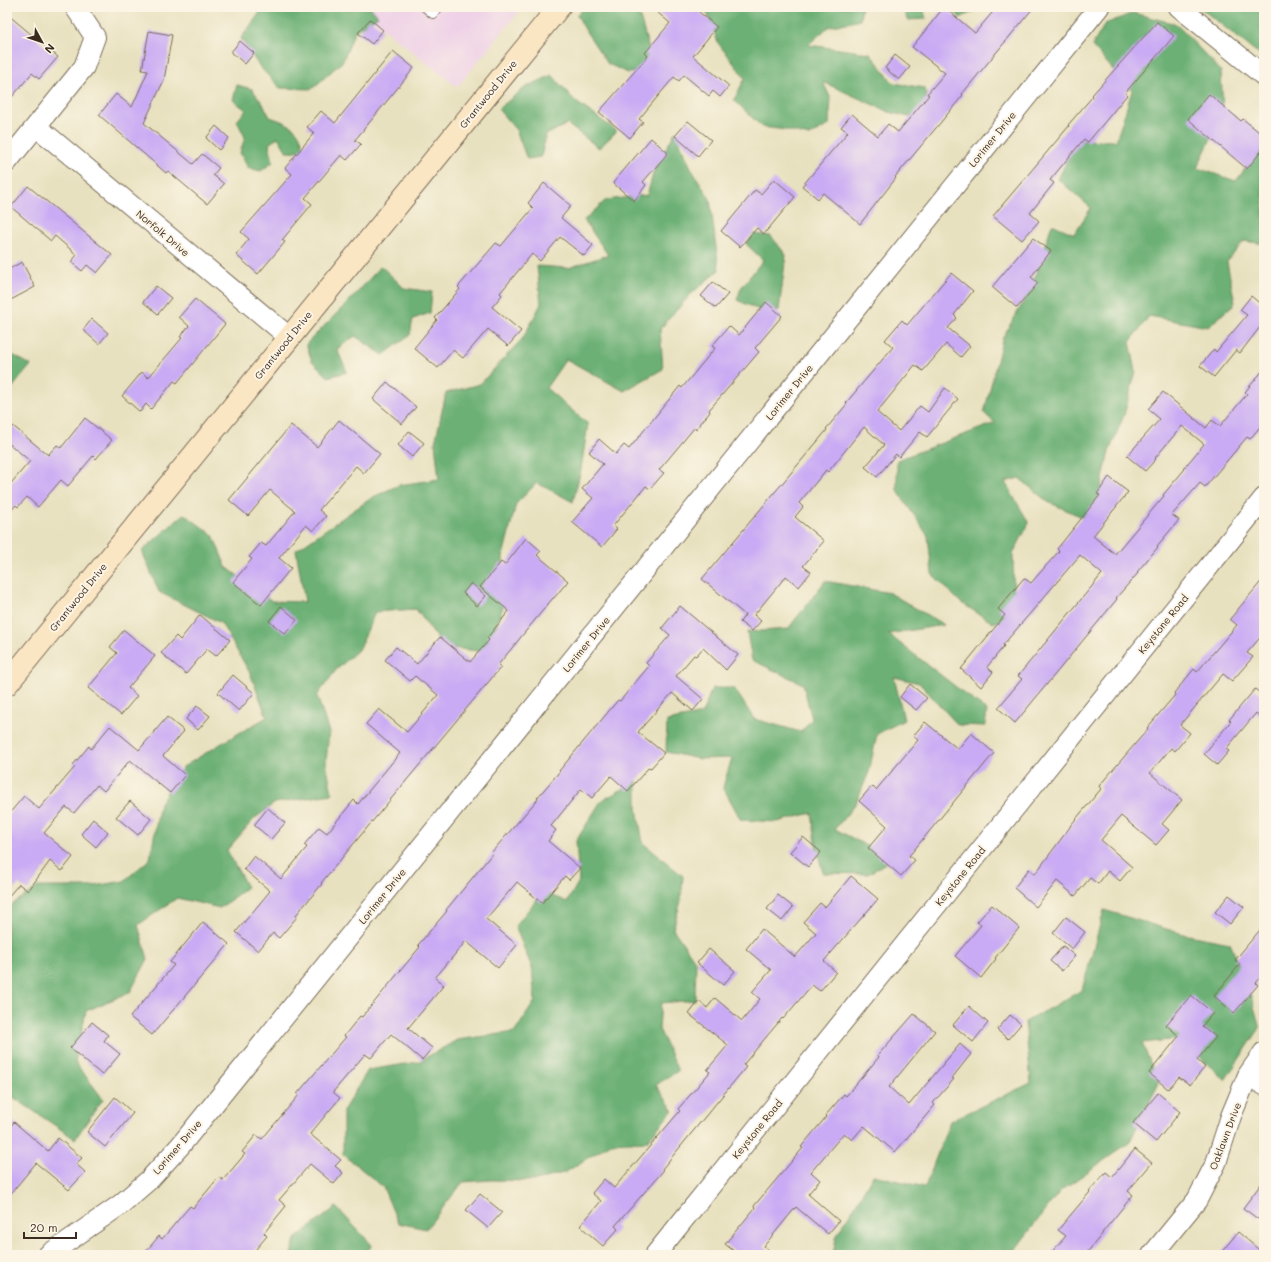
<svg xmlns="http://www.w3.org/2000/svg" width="1271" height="1262" viewBox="0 0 1271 1262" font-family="Mali,sans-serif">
<rect width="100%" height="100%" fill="#fcf5e5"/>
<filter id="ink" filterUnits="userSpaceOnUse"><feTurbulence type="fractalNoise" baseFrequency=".025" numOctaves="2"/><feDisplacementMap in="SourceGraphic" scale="8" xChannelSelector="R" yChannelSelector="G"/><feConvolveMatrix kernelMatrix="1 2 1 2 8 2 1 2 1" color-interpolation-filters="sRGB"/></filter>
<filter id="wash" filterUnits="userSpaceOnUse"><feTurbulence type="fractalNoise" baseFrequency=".012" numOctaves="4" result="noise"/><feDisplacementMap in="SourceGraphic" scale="16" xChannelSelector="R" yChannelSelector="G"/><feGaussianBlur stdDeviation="0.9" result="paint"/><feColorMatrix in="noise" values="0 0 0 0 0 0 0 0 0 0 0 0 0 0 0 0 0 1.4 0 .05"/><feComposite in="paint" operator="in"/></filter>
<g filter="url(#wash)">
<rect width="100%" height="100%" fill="#e8e1bf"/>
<!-- built -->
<path fill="#eed0e7" d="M356 7H523L457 87Z"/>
<!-- forest -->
<path fill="#6cb074" stroke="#546d49" d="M262 7H325L330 9 331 7H370L378 16 355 31 343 61 312 89 280 88 259 66 241 38 259 14Z
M585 7H637L655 70 628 73 608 64 587 33 577 15Z
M705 7H862L860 20 828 27 808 45 870 53 893 83 925 88 928 105 917 119 889 112 823 82 831 99 829 125 809 136 786 130 762 127 734 100 745 78 718 43Z
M904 7H923L926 19 907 20Z
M952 7H983L960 18Z
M1199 7H1264V58Z
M1133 13 1176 24 1221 71 1223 113 1197 168 1236 181 1264 144V244L1244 241 1227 262 1235 303 1208 327 1149 316 1130 342 1136 371 1124 415 1109 452 1097 505 1082 517 1048 502 1019 478 1005 482 1029 523 1013 554 1014 616 993 623 960 602 932 574 928 536 897 490V460L995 423 984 413 1003 337 1031 289 1052 224 1074 234 1091 208 1058 179 1077 140 1116 141 1132 91 1092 46 1105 24Z
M552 75 576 102 617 131 599 148 567 124 546 135 541 157 527 159 516 130 498 109 526 87Z
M237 85 252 89 263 104 270 117C290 124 300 127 304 150L287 152 278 137 269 144 273 162 261 171 248 168 240 153 245 137 237 121 246 110 233 100Z
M675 132 692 170 710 199 719 270 691 294 660 329 663 369 624 391 566 359 546 388 588 424 581 469 573 502 537 483 516 504 503 556 505 601 487 652 443 647 416 609 375 612 360 648 336 670 317 696 329 732 326 762 332 794 275 803 254 819 227 850 247 887 220 908 177 898 138 925 148 959 130 992 86 1011 75 1062 103 1099 75 1139 7 1093V908L38 887H88L124 881 150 859 160 803 183 767 222 743 267 717 250 673 221 623 159 592 142 551 184 514 213 535 226 567 272 601 305 602 296 550 373 497 399 485 439 479 435 443 446 393 480 384 523 338 541 304 537 266 568 268 608 255 584 220 606 200 647 195 654 171Z
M754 234 771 236 786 255 779 310 766 313 737 300 741 288 763 260 746 244Z
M381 266 404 288 432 292 430 313 413 319 410 335 383 355 355 336 337 349 347 372 328 377 312 361 306 344 356 294Z
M7 352 31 365 7 394Z
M825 581 890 593 944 625 888 634 987 711 985 726 958 725 919 683 894 677 904 720 877 734 869 772 856 803 835 829 892 859 868 874 823 873 817 850 812 813 777 822 741 820 723 787 732 758 699 759 666 752 667 721 702 714 712 688H734L754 719 801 732 812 719 803 684 752 660 747 632 788 629Z
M637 781V808L643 843 683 876 681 901 673 929 696 962 695 1000 661 1003 659 1029 678 1071 656 1085 673 1110 647 1141 611 1143 566 1172 536 1181 491 1180 463 1182 426 1229 398 1223 383 1187 343 1154V1111L368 1070 418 1062 457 1040 515 1032 535 1001 532 968 515 926 543 892 567 902 579 881 576 841 601 801Z
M1104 910 1183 934 1230 943 1249 989 1260 1028 1225 1080 1180 1039 1142 1043 1159 1083 1129 1143 1060 1191 1011 1255H833L836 1237 873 1175 925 1187 950 1121 1031 1083 1025 1022 1082 990Z
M336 1207 372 1245 365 1255H291L295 1239Z"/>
<g id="blocks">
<!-- building -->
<path fill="#c9aaf4" d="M651 7H693L717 27 693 56 729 86 720 97 713 91 709 96 684 75 679 81 674 77 639 119 643 122 630 138 599 112 648 56 645 53 670 23Z
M944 7 975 33 997 7H1034L962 94 963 95 941 122 895 177 896 178 860 224 823 193 818 199 802 186 848 132 841 127 852 114 878 136 888 124 898 132 929 95 927 94 945 73 912 47Z
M7 14 58 57 39 79 32 73 7 103Z
M370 19 383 30 372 44 358 33Z
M1157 22 1174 36 1125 93 1127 95 1088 142 1084 139 1050 180 1054 183 1030 213 1039 221 1022 240 993 216 1069 126 1068 125 1093 96 1092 95Z
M149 31 172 35 164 80 144 123 193 164 202 154 219 168 213 175 224 184 207 204 168 171 166 173 99 115 116 94 132 107 148 71 142 70Z
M240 41 254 53 245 64 231 52Z
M393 51 414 68 355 140 361 144 347 160 341 155 305 198 312 204 282 240 285 242 258 274 236 255 249 239 241 232 292 174 285 168 314 133 307 127 321 111 335 123Z
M895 55 910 67 899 80 885 68Z
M1209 94 1241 121 1243 119 1264 136V148L1247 169 1188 119Z
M688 121 711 140 698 156 675 136Z
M216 126 229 138 219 150 206 138Z
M651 138 668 153 643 182 646 185 634 201 613 183Z
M774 179 795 197 764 234 757 228 740 247 721 231 755 190 761 194Z
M544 183 571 206 561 218 593 245 584 256 560 237 540 261 532 254 500 293 502 295 492 307 521 331 508 346 488 329 463 358 453 350 438 368 414 348 437 320 435 318 460 289 458 287 496 243 501 246 533 208 528 203Z
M28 186 112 255 97 273 87 265 82 271 71 262 77 255 55 236 51 241 11 207Z
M1033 238 1051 251 1031 277 1038 283 1017 308 992 287Z
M22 262 35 287 7 302V270Z
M951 273 973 291 954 315 957 318 948 328 970 346 961 357 946 344 923 371 915 365 877 412 899 431 920 406 928 412 945 388 958 399 927 437 920 432 899 457 896 454 877 477 865 467 884 445 864 427 828 472 826 470 799 503 803 507 795 517 824 541 803 566 811 572 799 587 786 576 754 615 761 621 752 631 740 622 745 615 702 579 827 430 826 429 847 404 846 403 893 347 885 340 902 320 907 325Z
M713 282 728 294 716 308 701 296Z
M156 286 171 298 158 314 143 302Z
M1251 296 1264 307V322L1240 353 1236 350 1214 377 1200 366 1214 349 1216 352 1247 315 1240 310Z
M195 299 225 324 177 383 174 381 151 409 146 404 140 412 122 396 142 372 148 378 182 338 180 337 189 326 179 317Z
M766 302 782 316 755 348 759 352 709 410 710 412 696 429 695 427 659 470 664 473 650 489 646 486 613 526 617 529 602 547 572 522 593 498 582 489 603 464 589 452 599 439 616 454 624 445 629 449 680 386 682 388 715 348 712 346 729 326 739 335Z
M92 319 108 333 99 344 83 330Z
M1264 369V422L1250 439 1247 437 1205 487 1200 483 1172 515 1179 520 1157 546 1158 547 1137 572 1138 573 1116 598 1117 599 1015 723 998 708 1022 679 1018 676 1102 574 1080 555 1003 645 1004 646 987 667 993 672 981 687 961 669 1005 615 998 609 1024 578 1031 583 1059 551 1057 549 1100 495 1097 494 1109 477 1128 492 1093 536 1115 554 1164 496 1163 495 1184 470 1183 469 1204 444 1182 426 1155 458 1156 459 1145 471 1127 456 1160 419 1148 409 1163 392 1206 428 1212 420 1220 426 1247 394 1245 392Z
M387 382 416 407 402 424 373 399Z
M85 418 112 440 96 459 93 456 68 486 61 480 38 507 27 497 18 507 16 505 7 515V488L30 461 7 442V433L13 426 48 455 57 445 61 448Z
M339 420 380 454 364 473 356 466 319 510 326 516 313 531 306 525 279 558 291 568 261 605 233 582 252 559 249 557 261 543 266 546 295 511 270 490 248 516 229 500 291 425 317 447Z
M409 431 424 443 412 457 398 445Z
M526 538 541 551 537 555 568 581 554 598H553L498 665 501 667 321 883 322 884 296 915 297 917 279 938 273 933 258 951 236 932 270 891 244 869 254 856 281 879 307 847 304 845 319 827 327 833 354 800 358 804 400 753 366 724 379 709 407 732 438 695 415 676 410 681 385 660 396 647 417 664 440 637 470 662 489 640 487 638 509 611 480 587 501 562 505 565Z
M1264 578V633L1247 653 1253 657 1232 681 1223 674 1180 725 1190 733 1175 751 1171 748 1150 773 1182 800 1162 824 1169 830 1156 845 1121 816 1101 840 1132 867 1120 881 1108 871 1098 884 1090 878 1075 896 1057 881 1036 907 1014 888 1029 869 1035 874 1070 827V826L1101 789 1099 786 1148 729 1147 728 1175 695 1174 693 1194 669 1197 672 1237 625 1230 619Z
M471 583 486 596 477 606 463 593Z
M281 606 297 620 285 634 269 621Z
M680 606 738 655 726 670 703 648 696 656 694 655 676 676 703 699 693 711 672 693 638 732 664 753 651 768 649 767 628 791 611 776 592 798 581 789 551 826 556 830 548 841 580 868 569 880 565 876 542 903 517 882 486 919 517 945 498 968 466 941 435 978 444 985 408 1028 432 1048 422 1060 391 1034 371 1058 365 1054 333 1092 340 1098 310 1134 341 1160 335 1166 343 1173 334 1184 310 1164 279 1200 286 1206 264 1233 267 1236 251 1255H143L159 1236 162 1239 190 1206 193 1208 219 1177 223 1180 245 1154 242 1152 256 1135 262 1139 299 1095 297 1094 346 1037 344 1036 360 1016 362 1017 420 947 418 945 447 911 446 910 492 854 491 853 538 799 537 798 560 771H559L618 700 620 701 649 666 646 663 670 635 662 628Z
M200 615 230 640 216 656 207 649 186 674 161 653 176 636 180 640Z
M124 630 155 656 128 688 137 696 121 715 88 688 117 653 110 647Z
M233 675 254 693 239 711 218 693Z
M910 684 927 698 916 710 900 697Z
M1255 689 1264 696V720L1256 713 1226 749 1229 751 1217 765 1204 754 1231 721 1229 720Z
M197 706 210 716 198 730 186 719Z
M167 717 184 731 163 756 185 775 170 793 130 760 104 791 97 785 74 813 66 807 44 833 73 857 62 871 50 861 28 891 19 884 7 898V816L24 796 39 809 75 767 73 765 89 746 91 749 110 726 139 750Z
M925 722 958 749 971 733 994 753 909 856 915 860 901 876 868 848 887 826 859 801 872 786 876 790 918 740 913 736Z
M130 801 151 819 138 835 116 817Z
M268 808 285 823 271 839 254 825Z
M93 819 108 832 96 847 81 834Z
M803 837 821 852 808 867 790 852Z
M851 876 878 899 824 961 836 972 820 991 812 985 783 1019 782 1018 743 1065 746 1067 662 1169 663 1171 615 1226 618 1229 603 1246 580 1226 601 1201 592 1193 604 1179 614 1188 680 1111 678 1109 710 1072 707 1070 728 1045 689 1014 699 1001 707 1008 715 998 742 1021 760 999 752 992 771 970 746 949 762 929 795 957 816 933 803 922 820 903 825 907Z
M778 895 793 907 782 921 767 909Z
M1229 895 1244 907 1230 924 1215 912Z
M992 905 1019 928 995 958 996 959 981 978 955 956 981 925 977 922Z
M1066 917 1085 932 1072 949 1053 933Z
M203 922 229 944 152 1035 130 1017 174 965 170 962Z
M1264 925V974L1256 983 1258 985 1234 1013 1214 996 1240 964 1235 960Z
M1063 946 1075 956 1062 971 1050 961Z
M709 949 735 971 723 985 697 963Z
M1191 995 1213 1013 1202 1026 1216 1037 1197 1060 1205 1067 1190 1085 1179 1077 1168 1089 1149 1073 1179 1036 1166 1025Z
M969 1006 988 1023 973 1042 953 1025Z
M914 1014 935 1031 889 1087 909 1105 960 1044 971 1054 952 1078 954 1079 933 1103 935 1105 895 1152 864 1126 852 1140 844 1133 811 1172 820 1180 808 1194 839 1221 828 1234 796 1207 764 1246 775 1255H739L725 1244 755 1208 754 1206 803 1148 801 1147 826 1117 825 1116 844 1094 846 1096 879 1057 878 1055Z
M1010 1015 1021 1024 1008 1039 997 1030Z
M92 1022 108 1035 104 1041 120 1054 102 1075 70 1048Z
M1158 1093 1180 1112 1156 1142 1133 1123Z
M115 1097 133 1113 105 1147 87 1132Z
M14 1122 48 1151 58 1138 82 1158 76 1164 85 1172 69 1190 36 1163 7 1198V1130Z
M1135 1149 1152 1163 1128 1191 1133 1195 1102 1233H1103L1085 1255H1049L1066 1236 1058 1230 1090 1192 1089 1191 1106 1172 1112 1177Z
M1264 1180V1212L1258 1219 1243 1208Z
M480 1194 502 1212 488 1228 466 1210Z
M1238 1232 1264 1254V1255H1219Z"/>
</g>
</g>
<g filter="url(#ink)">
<use href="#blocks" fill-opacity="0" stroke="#786a56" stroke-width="1"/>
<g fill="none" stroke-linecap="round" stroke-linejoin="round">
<!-- lane casing -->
<g stroke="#786a56" stroke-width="12">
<path id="lane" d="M426 7 433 13 438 7"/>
</g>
<!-- street casing -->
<g stroke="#786a56" stroke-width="22">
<path id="street" d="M1179 7 1264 76
M37 127 289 337
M7 162 84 67 95 37 75 7
M1248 1075 1264 1085
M48 1255 120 1205 149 1180 180 1146 1099 7
M655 1255 1264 498
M1152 1255 1197 1200 1216 1163 1231 1116 1248 1075 1264 1052"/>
</g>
<!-- secondary casing -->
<g stroke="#786a56" stroke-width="24">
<path id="secondary" d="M7 684 559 7"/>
</g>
<!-- lane -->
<use href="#lane" stroke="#fff" stroke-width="10"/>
<!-- street -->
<use href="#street" stroke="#fff" stroke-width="20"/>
<!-- secondary -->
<use href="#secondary" stroke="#fbe6c4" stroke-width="22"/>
</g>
</g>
<g text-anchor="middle" stroke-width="4" stroke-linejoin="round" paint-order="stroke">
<!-- street labels -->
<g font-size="10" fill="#3b2a1e" stroke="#fcf5e5">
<text transform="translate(488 94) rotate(-51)" y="4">Grantwood Drive</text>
<text transform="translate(992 139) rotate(-51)" y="4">Lorimer Drive</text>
<text transform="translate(163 233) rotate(40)" y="4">Norfolk Drive</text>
<text transform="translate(283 345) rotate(-51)" y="4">Grantwood Drive</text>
<text transform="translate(789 392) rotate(-51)" y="4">Lorimer Drive</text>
<text transform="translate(78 597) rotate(-51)" y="4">Grantwood Drive</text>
<text transform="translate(1163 624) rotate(-51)" y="4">Keystone Road</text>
<text transform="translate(586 644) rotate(-51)" y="4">Lorimer Drive</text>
<text transform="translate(960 876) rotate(-51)" y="4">Keystone Road</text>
<text transform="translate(382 896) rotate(-51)" y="4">Lorimer Drive</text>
<text transform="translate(757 1129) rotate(-51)" y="4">Keystone Road</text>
<text transform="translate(1225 1136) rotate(-69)" y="4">Oaklawn Drive</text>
<text transform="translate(177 1147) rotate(-49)" y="4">Lorimer Drive</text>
</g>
</g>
<!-- margin -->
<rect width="1271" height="1262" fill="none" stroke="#fcf5e5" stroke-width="24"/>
<!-- north arrow -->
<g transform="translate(42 42) rotate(130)" stroke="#fcf5e5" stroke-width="3" paint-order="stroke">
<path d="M0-3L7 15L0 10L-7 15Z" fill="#3b2a1e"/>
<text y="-6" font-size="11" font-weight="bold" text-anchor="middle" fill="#3b2a1e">N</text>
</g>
<!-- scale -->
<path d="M24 1232v6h52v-6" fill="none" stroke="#3b2a1e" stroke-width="2"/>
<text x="30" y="1232" font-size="12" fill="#3b2a1e" stroke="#fcf5e5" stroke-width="3" paint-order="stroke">20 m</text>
</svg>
